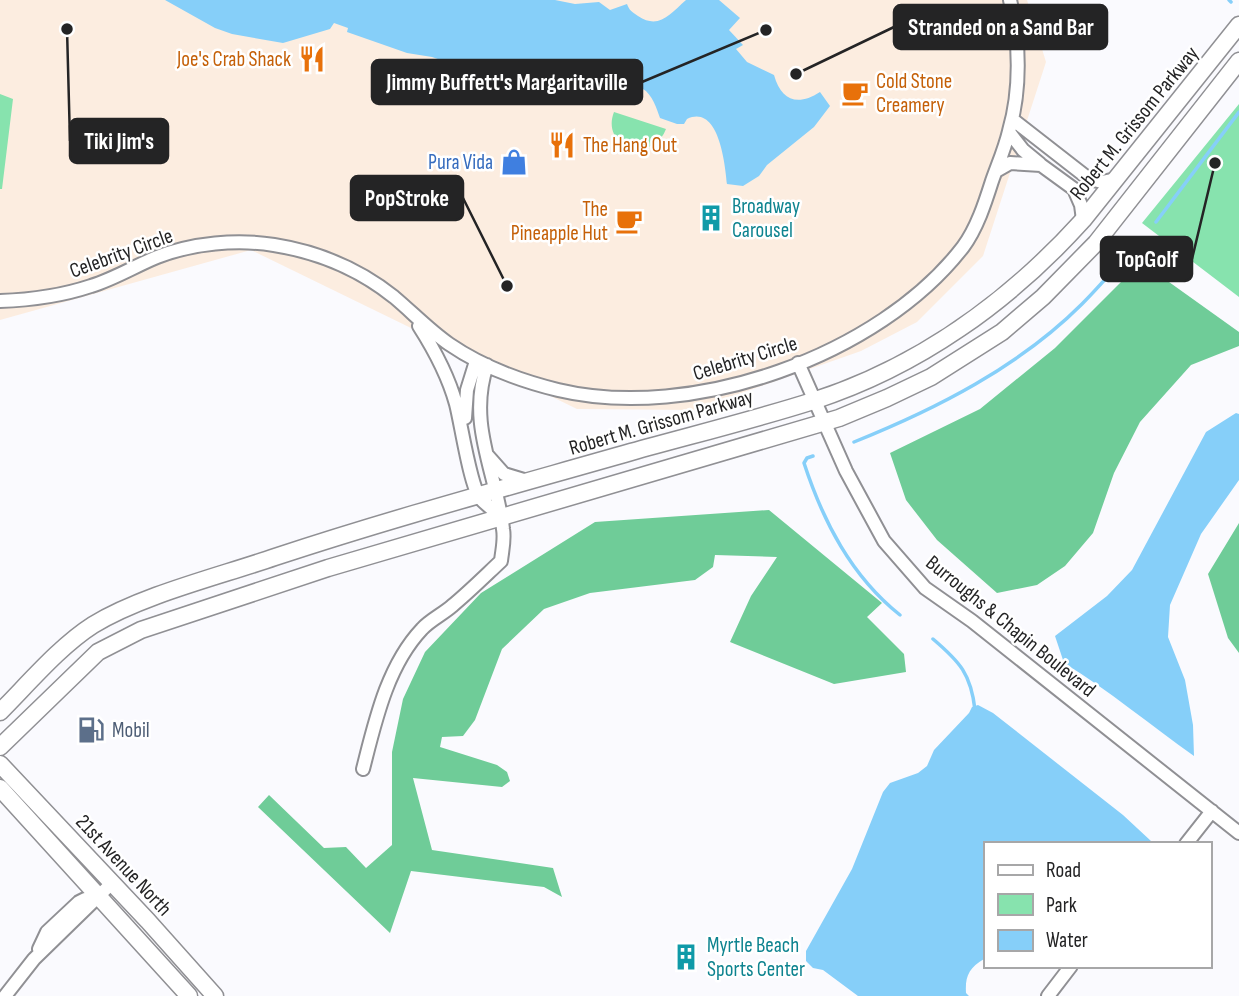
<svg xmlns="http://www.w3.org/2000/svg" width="1239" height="996" viewBox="0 0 1239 996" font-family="'Sofia Sans Condensed',sans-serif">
<rect width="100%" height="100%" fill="#fafafe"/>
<!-- commercial -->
<path fill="#fcede0" d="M0 0H1027L1046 62 983 256 917 322 861 351 693 410 577 409 251 250 0 320Z"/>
<!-- green -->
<path fill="#87e3ae" d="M0 94 13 99 2 189H0Z
M1239 104V297L1142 223Z
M614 112 666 129C653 164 600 148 614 112Z"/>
<!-- forest -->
<path fill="#6fcc98" d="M1141 262 1239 332V346L1191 365 1140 422 1114 473 1093 533 1065 566 1037 585 997 593 937 540 906 500 890 453 980 409 1055 348Z
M769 510 882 603 867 617 904 654 906 672 834 684 730 642 751 596 777 557 715 555 713 567 695 580 590 593 544 609 502 649 475 720 463 736 442 737 440 747 497 765 507 772 510 781 502 787 413 778 432 850 553 868 562 897 544 887 411 871 390 933 258 807 269 795 324 848 346 847 366 868 392 845V752L403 699 425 652 481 593 595 522Z
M1239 523V653L1228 638 1208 574Z"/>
<!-- water -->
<path fill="#86cff9" d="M165 0H555L575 4 599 2 610 10 627 4C629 10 632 12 638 16 659 30 670 14 686 0H719L740 18 729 30 743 45 736 49 747 62 774 75C781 100 797 107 820 92L830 106 814 127 767 165 759 176 743 186 727 184C725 164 719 104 687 119L684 124H677L660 118C657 109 652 94 643 89 629 80 599 72 582 70L580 80 573 78 569 72C560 70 556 72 551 80L556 91 533 84 502 86 491 80 492 74 480 69 478 73 432 57 407 53 347 32 348 28 334 23 330 29 283 43 232 34 215 28Z
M1236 413 1239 414V480L1201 534 1170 605 1168 637 1185 680 1193 725 1194 756C1150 725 1110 691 1064 663L1055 636 1107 596 1132 570 1206 432Z
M978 705 993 713 1123 815 1151 841V844H985L984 959C969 968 965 976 966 993L969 996H858L823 970 813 968 806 961V951L852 869 883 792 890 783 918 773 927 766 934 750 969 713 972 707Z"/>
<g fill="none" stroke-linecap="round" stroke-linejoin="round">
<!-- stream -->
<path stroke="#86cff9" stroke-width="3.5" d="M1229 0 1231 2
M1156 222 1239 112
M854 442C936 409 1019 367 1082 304 1100 286 1116 267 1133 248
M813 456 807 458 804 463C823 521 851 576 900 615
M933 639C960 662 971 674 975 710"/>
<!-- minor casing -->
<g stroke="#909094" stroke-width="16">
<path id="minor" d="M1012 119 1089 179 1102 182 1116 179
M1009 132 1023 150 1040 164
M996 171 1010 163 1041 165 1074 189 1081 205 1083 220
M0 301C31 300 61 296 91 286 114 279 135 266 157 257 193 243 237 239 274 245 318 252 359 269 394 297 413 313 429 330 449 344 481 366 521 381 558 390 692 422 879 356 963 247 977 228 985 203 992 181 998 164 1005 148 1009 131 1021 90 1020 41 1010 0
M419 326C435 351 448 375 456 404 461 423 470 485 480 498 486 505 494 510 500 516
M798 363 846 471 884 541 925 588 972 621 1239 833
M465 418 467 390 476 361
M488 456 504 474 527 481
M363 769C375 722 387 666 422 629 430 620 443 614 452 606 469 592 485 576 501 561 502 551 505 540 503 529 496 471 467 424 487 365
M1186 844 1212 811
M39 949 47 932 79 902 85 899
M5 996 34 959 112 883
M1048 996 1071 966"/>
</g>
<!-- major casing -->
<g stroke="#909094" stroke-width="19">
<path id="major" d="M0 712C28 684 60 646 93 625 142 595 220 576 275 557 393 518 512 486 631 452 692 435 753 420 813 401 918 367 1009 302 1083 220L1239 25
M0 747 98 652 141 630 328 568 839 418 887 398 931 377 1002 332 1043 297 1096 243 1239 61
M0 764 148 921 215 996
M0 788 189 996"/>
</g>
<!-- minor -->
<use href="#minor" stroke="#fff" stroke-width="12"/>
<!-- major -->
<use href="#major" stroke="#fff" stroke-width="16"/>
</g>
<!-- icons -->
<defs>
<g id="restaurant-bare" transform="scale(2.1)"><path d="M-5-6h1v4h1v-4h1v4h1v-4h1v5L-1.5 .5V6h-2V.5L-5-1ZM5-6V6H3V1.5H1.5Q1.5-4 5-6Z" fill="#e8710a" stroke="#fff" stroke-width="2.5" paint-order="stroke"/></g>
<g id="cafe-bare" transform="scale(2.1)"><path d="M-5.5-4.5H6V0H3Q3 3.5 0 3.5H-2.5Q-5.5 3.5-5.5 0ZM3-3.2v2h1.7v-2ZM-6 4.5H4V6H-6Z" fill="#e8710a" stroke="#fff" stroke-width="2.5" paint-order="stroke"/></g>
<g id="shop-bare" transform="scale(2.1)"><path d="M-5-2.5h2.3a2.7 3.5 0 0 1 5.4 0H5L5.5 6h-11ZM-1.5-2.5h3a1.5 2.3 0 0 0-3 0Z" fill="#3f7fe0" stroke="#fff" stroke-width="2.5" paint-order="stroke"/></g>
<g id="building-bare" transform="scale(2.1)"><path d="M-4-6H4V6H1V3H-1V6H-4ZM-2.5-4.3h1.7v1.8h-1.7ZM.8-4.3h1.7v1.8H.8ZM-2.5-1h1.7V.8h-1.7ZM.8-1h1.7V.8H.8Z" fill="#0f9aa8" stroke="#fff" stroke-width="2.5" paint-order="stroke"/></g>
<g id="fuel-bare" transform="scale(2.1)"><path d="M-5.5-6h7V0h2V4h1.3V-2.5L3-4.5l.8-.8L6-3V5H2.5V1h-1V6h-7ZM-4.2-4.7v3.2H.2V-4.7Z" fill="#5c6f8a" stroke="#fff" stroke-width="2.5" paint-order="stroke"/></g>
</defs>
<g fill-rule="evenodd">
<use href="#restaurant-bare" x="312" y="59"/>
<use href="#cafe-bare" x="855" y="93"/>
<use href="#restaurant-bare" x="562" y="145"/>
<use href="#shop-bare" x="514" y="162"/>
<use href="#building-bare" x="711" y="218"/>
<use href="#cafe-bare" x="629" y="221"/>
<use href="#fuel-bare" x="91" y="730"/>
<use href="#building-bare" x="686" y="957"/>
</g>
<g text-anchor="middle" stroke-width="5" stroke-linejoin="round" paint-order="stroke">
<!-- food labels -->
<g font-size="21" fill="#c56008" stroke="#fff" text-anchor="end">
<text x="291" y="66">Joe's Crab Shack</text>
<text x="876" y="88" text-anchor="start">Cold Stone<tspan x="876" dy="24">Creamery</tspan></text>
<text x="583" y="152" text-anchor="start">The Hang Out</text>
<text x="608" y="216">The<tspan x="608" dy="24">Pineapple Hut</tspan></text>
</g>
<!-- street labels -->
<g font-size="21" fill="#242425" stroke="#fff">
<text transform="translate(1134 123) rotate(-51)" y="7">Robert M. Grissom Parkway</text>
<text transform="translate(121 253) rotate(-20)" y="7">Celebrity Circle</text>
<text transform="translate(745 358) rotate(-17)" y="7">Celebrity Circle</text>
<text transform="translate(661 422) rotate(-16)" y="7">Robert M. Grissom Parkway</text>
<text transform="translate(1011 626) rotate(39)" y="7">Burroughs &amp; Chapin Boulevard</text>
<text transform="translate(124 865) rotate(47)" y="7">21st Avenue North</text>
</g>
<!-- shop labels -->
<g font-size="21" fill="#366cbe" stroke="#fff" text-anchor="end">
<text x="493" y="169">Pura Vida</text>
</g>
<!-- culture labels -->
<g font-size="21" fill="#0d838f" stroke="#fff" text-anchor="start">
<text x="732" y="213">Broadway<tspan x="732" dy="24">Carousel</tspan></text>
<text x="707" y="952">Myrtle Beach<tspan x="707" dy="24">Sports Center</tspan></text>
</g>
<!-- service labels -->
<g font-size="21" fill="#4e5e75" stroke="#fff" text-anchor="start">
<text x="112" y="737">Mobil</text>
</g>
</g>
<!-- callouts -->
<path fill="none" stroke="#242425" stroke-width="2.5" d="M796 74L894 27M766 30L642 82M67 29L70 141M507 286L463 198M1215 163L1192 259"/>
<g fill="#242425" stroke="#fff" stroke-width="2.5">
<circle cx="796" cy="74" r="7"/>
<circle cx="766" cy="30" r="7"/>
<circle cx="67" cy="29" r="7"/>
<circle cx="507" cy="286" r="7"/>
<circle cx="1215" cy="163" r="7"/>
</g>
<g fill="#242425" stroke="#242425" stroke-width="2.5">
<rect x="894" y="5" width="213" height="44" rx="7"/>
<rect x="372" y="60" width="270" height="44" rx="7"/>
<rect x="70" y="119" width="98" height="44" rx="7"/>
<rect x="351" y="176" width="112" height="44" rx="7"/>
<rect x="1101" y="237" width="91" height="44" rx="7"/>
</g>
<g font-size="23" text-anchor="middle" font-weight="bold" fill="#fff">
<text x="1001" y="35">Stranded on a Sand Bar</text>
<text x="507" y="90">Jimmy Buffett's Margaritaville</text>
<text x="119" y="149">Tiki Jim's</text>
<text x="407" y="206">PopStroke</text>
<text x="1147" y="267">TopGolf</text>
</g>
<!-- legend -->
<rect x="984" y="842" width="228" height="126" fill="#ffffff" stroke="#a7a7a8" stroke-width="2"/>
<rect x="998" y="865" width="35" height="10" fill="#ffffff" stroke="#a7a7a8" stroke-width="2"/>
<text x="1046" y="877" font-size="21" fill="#242425">Road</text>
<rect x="998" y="894" width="35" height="21" fill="#87e3ae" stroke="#a7a7a8" stroke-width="2"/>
<text x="1046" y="912" font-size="21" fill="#242425">Park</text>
<rect x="998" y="930" width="35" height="21" fill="#86cff9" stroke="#a7a7a8" stroke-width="2"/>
<text x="1046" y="947" font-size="21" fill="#242425">Water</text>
</svg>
